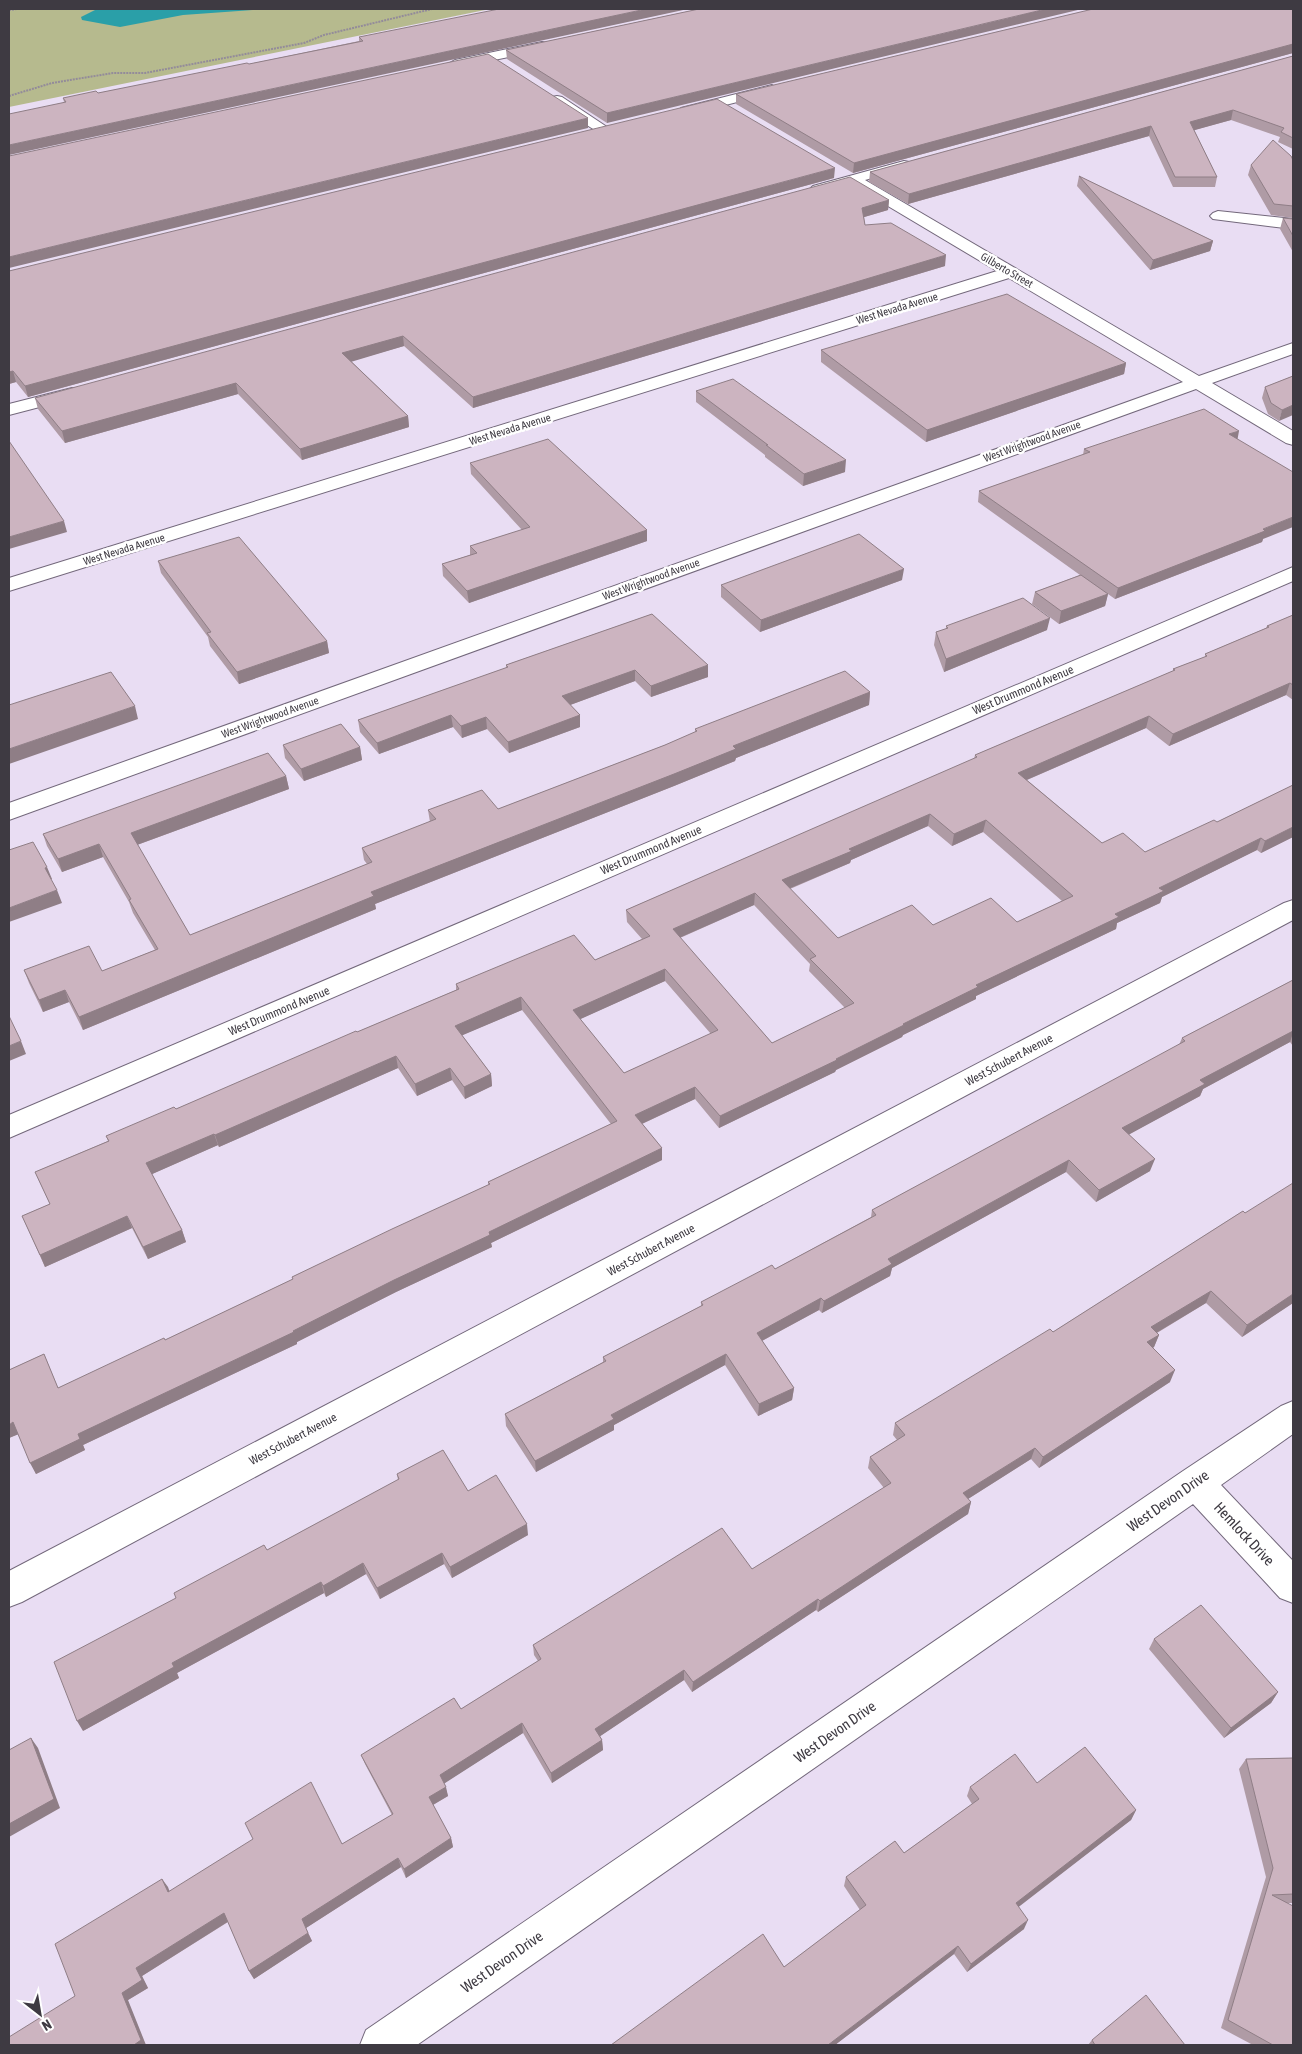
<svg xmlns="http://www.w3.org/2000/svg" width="1302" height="2054" viewBox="0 0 1302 2054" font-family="'Asap Condensed',sans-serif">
<rect width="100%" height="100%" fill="#e9ddf3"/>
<!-- green -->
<path fill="#b6ba8e" d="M9 9H490L9 107Z"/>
<!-- water -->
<path fill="#2a9fa8" d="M97 9H265L183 15 120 27 82 20 81 17Z"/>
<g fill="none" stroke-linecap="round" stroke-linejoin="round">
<!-- street casing -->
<g stroke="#73687b" stroke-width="2">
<path id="street" d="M542 42 547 43 549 46 547 49 455 68 448 64 455 60Z
M772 85 779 89 777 92 686 115 679 111 681 108Z
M557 96 562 97 613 131 611 134H601L552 103 550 100 552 97Z
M904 161 909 162 911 165 909 168 865 180 1199 376 1293 343V354L1212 383 1293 431V445L1286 443 1196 389 9 820V803L1183 382 1009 278 9 591V578L997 271 851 184 818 194 813 192 810 189 813 186Z
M1218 211 1293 219V229L1213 219 1210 216 1213 213Z
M72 388 78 389 81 393 78 397 9 415V404Z
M1293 567V581L9 1138V1115Z
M1293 900V920L22 1602 9 1607V1571L1284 903Z
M1293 1401V1434L1221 1485 1293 1561V1603L1280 1598 1193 1504 417 2045H360L366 2030 1183 1471 1281 1406Z"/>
</g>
<!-- path -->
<path stroke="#938b9a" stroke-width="2" stroke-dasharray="2 1" stroke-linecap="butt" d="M9 10 18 9
M9 96 52 83 113 73H145L304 43 324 35 432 9"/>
<!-- street -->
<use href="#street" fill="#fff" fill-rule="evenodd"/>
</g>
<!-- wall -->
<path fill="#af9ba5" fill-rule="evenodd" d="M688 9 64 102 63 98 98 93 249 64 359 41V37Z
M699 9 607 123 507 59 506 50Z
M1293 9V54V53L853 173 736 104V94Z
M1293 56V149L1278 142 1280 137 1231 120 1194 130 1217 177 1215 187H1173L1149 136 908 204 869 182 870 172Z
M1293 160V218L1271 215 1248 175 1251 165Z
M1079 176 1213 241 1210 251 1150 270 1077 186Z
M834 178 28 397 16 382 9 384V271Z
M889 200 888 210 864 217 865 225 945 266 473 408 404 346 351 361 408 416 409 427 302 460 238 394 65 443 38 409 35 398Z
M1283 218 1293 219V252L1280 229Z
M821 350 1126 363 1124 374 926 442 821 362Z
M1293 376 1279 421 1268 414 1262 398 1265 387Z
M696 391 845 472 803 486 765 457V455L696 402Z
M1237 439 1263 539 1262 542 1115 599 1108 594 1105 606 1059 624 1032 604 1035 592 1080 575 978 502 979 491 1083 455 1084 449Z
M470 463 647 530V541L469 603 443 576 442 564 470 555V546L522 530 471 474Z
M158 561 327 641 329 653 239 684 210 646 208 637 161 573Z
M902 580 760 632 721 597V585Z
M652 614 708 677 651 697 635 681 570 705 580 715V727L509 753 487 729 462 738 453 727 379 754 360 732 358 720 506 668V665Z
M1293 615V700L1286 695 1169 746 1146 728 1027 780 1102 843 1145 852 1217 822 1293 785V837L1261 853 1257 850 1162 897 1160 903 1117 923 1116 929 976 996V999L903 1035 902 1037 836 1070 835 1072 719 1128 695 1099 642 1124 662 1148V1160L491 1243 492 1247 396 1292 297 1342V1344L83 1445 85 1450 36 1474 18 1434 9 1438V1370L44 1354 58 1388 165 1340 293 1279 292 1277 488 1185V1182L611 1124 522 1010 462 1035 491 1074 492 1086 465 1099 452 1080 417 1096 398 1068 219 1147 218 1145 152 1174 182 1230 186 1242 148 1259 132 1228 45 1267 22 1216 50 1204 35 1172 108 1141 106 1136 176 1109 456 990V984L595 960 642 939 627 922 626 910 974 759 975 755 1173 671V669L1205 657V654L1266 628 1267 626ZM928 826 952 846 983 832 1062 901 1017 922 933 925 838 938 790 889 850 863 851 860ZM754 905 810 964 809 971 845 1008 772 1043 680 938ZM665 981 711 1034 624 1073 580 1019Z
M946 626 1047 630 944 672 934 645 936 632 946 629Z
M870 692 869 705 736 758 735 761 674 786 375 904 376 909 83 1030 69 1002 43 1012 29 983 24 970 102 971 155 950 133 913 129 902 103 857 62 872 47 846 43 834 286 776 289 789 137 845 190 935 367 864 364 860 362 848 430 822 428 810 498 809 665 745 695 733V729Z
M283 745 360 747 362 760 304 781 285 758Z
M1293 980V1046L1290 1042 1203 1089 1200 1096 1129 1134 1150 1171 1096 1202 1066 1172 892 1268 890 1276 822 1313 819 1310 762 1341 794 1388 792 1400 758 1416 725 1365 614 1425V1430L536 1472 506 1426 505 1414 603 1362V1357L701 1306V1302L775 1269 871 1217 872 1210 1179 1045 1182 1038Z
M1243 1211 1293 1303 1242 1337 1206 1303 1157 1333 1159 1335 1154 1347 1153 1348 1170 1382 1039 1468 1031 1459 968 1499 971 1502 968 1514 818 1612 816 1610 692 1692 684 1680 600 1736 602 1740 603 1750 552 1783 523 1733 444 1783 448 1796 433 1805 451 1838 453 1847 406 1878 401 1867 306 1928 312 1941 254 1979 249 1971 228 1922 142 1976 148 1988 128 2000 75 1996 162 1879 169 1891 342 1844 392 1815 365 1764 361 1755 461 1709 538 1661 534 1655 533 1645 752 1569 884 1488 868 1468 870 1457 897 1440 893 1435 895 1423 1053 1332Z
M397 1474 468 1491 528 1535 452 1578 444 1564 380 1599 366 1574 326 1597 324 1593 177 1673 179 1678 83 1731 267 1550 398 1480Z
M1154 1639 1278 1692 1271 1703 1224 1738 1149 1649Z
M1293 1758V1903H1286L1293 2045H1253L1221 2028 1266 1877 1239 1769 1246 1759Z
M1037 1783 1136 1810 1131 1820 1018 1906 1024 1929 967 1972 954 1954 835 2045H611L784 1967 860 1910 844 1886 846 1877 904 1853 972 1804 967 1796 970 1787Z
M1092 2040 1185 2045H1088Z"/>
<!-- shaded-wall -->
<path fill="#8f7e86" d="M646 9H688L9 155V145Z
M1046 9H1082L607 123V113Z
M1293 44V53L853 173 854 163Z
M1233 110 1231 120 1188 132 1190 122Z
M588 118V128L9 268V257Z
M1151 126 1149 136 908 204 909 194Z
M835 168 834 178 28 397 25 386Z
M889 200 888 210 861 218 862 208Z
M1213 241 1210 251 1150 270 1153 260Z
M946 255 945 266 473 408V397Z
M403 336 404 346 344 364 342 353Z
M1126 363 1124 374 926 442 927 430Z
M13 371 16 382 9 384V372Z
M236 383 238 394 65 443 62 431Z
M1293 405V415L1279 421 1282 410Z
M408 416 409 427 302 460 300 449Z
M1239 431 1237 442 1229 434Z
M846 460 845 472 803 486 804 474Z
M1293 517V527L1263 539 1262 542 1115 599 1118 588Z
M64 521 67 532 9 549V537Z
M647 530V541L469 603 467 591Z
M904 569 902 580 760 632 761 620Z
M1108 594 1105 606 1059 624 1061 611Z
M1050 618 1047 630 944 672 946 659Z
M327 641 329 653 239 684 237 672Z
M708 665V677L651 697V686Z
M635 670V681L562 708V696Z
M1290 683 1286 695 1169 746 1173 734Z
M870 692 869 705 736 758 735 761 674 786 375 904 376 909 83 1030 79 1017 371 892 733 746Z
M135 706 138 719 9 764V749Z
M451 715 453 727 379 754 377 743Z
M580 715V727L509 753 508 742Z
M1149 716 1146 728 1015 785 1018 773Z
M486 717 487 729 462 738 461 726Z
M360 747 362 760 304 781 301 769Z
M286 776 289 789 134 846 131 833Z
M930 814 928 826 851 860 850 863 781 892 782 880 849 849Z
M986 820 983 832 952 846 954 834Z
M1293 827V837L1261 853 1265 841Z
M1261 838 1257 850 1162 897 1160 903 1117 923 1116 929 976 996V999L903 1035 902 1037 836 1070 835 1072 719 1128 720 1116 836 1059 976 985 1115 914 1159 888Z
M99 844 103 857 62 872 58 859Z
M47 867 52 879 49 880 45 868Z
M57 890 62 903 9 922V908Z
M755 893 754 905 672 941 673 929Z
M665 969V981L574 1022 573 1010Z
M65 990 69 1002 43 1012 39 1000Z
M521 997 522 1010 456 1038 455 1026Z
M1293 1031V1033L1290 1042 1203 1089 1200 1096 1119 1140 1122 1128 1200 1080Z
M21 1041 26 1054 9 1061V1046Z
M396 1056 398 1068 219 1147 215 1135Z
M450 1068 452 1080 417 1096 415 1084Z
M491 1074 492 1086 465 1099 464 1087Z
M695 1087V1099L635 1127V1115Z
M214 1134 218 1145 150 1175 146 1163Z
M662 1148V1160L491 1243 492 1247 396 1292 297 1342V1344L83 1445 85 1450 36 1474 30 1463 78 1434 489 1232Z
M1155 1159 1150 1171 1096 1202 1099 1190Z
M1069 1160 1066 1172 892 1268 890 1276 822 1313 824 1301 888 1259Z
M127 1216 132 1228 45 1267 40 1255Z
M182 1230 186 1242 148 1259 143 1247Z
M1211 1291 1206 1303 1146 1339 1151 1327Z
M1293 1294V1303L1242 1337 1247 1325Z
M821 1298 819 1310 756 1344 757 1333Z
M1159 1335 1154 1347 1143 1354 1147 1342Z
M726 1354 725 1365 614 1425V1430L536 1472 535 1461 611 1415Z
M1175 1370 1170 1382 1039 1468 1043 1457Z
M794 1388 792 1400 758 1416 759 1404Z
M13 1422 19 1434 9 1438V1425Z
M1035 1448 1031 1459 960 1504 963 1493Z
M971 1502 968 1514 818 1612 820 1601Z
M527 1524 528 1535 452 1578 450 1567Z
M442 1553 444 1564 380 1599 377 1588Z
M363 1563 366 1574 326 1597 323 1586Z
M321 1582 324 1593 177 1673 179 1678 83 1731 77 1721 172 1663Z
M818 1599 816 1610 692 1692 693 1682Z
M684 1670V1680L596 1739 595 1729Z
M1278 1692 1271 1703 1224 1738 1231 1728Z
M522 1723 523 1733 442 1785 440 1775Z
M31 1738 38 1748 60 1808 9 1837V1824Z
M602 1740 603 1750 552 1783 551 1773Z
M446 1787 448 1796 431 1806 429 1797Z
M1136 1810 1131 1820 1012 1912 1016 1903Z
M451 1838 453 1847 406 1878 404 1869Z
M398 1858 401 1867 306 1928 302 1919Z
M162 1879 168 1887 173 1901 168 1892Z
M224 1913 229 1921 142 1976 148 1988 128 2000 146 2045H134L122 1993 136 1968Z
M1028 1920 1024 1929 967 1972 971 1964Z
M308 1933 312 1941 254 1979 249 1971Z
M958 1946 954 1954 835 2045H828Z"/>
<!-- building -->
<path fill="#ccb4c0" stroke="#8f7e86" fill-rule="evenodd" d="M499 9H646L9 145V114L66 102 63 98 96 91 98 93 247 63 249 64 363 41 359 37Z
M699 9H1046L607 113 506 50Z
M1093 9H1293V44L854 163 736 94Z
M488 54 588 118 9 257V156Z
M1293 56V138L1281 132 1284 128 1233 110 1190 122 1217 177H1175L1151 126 909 194 870 172Z
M717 99 835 168 25 386 13 371 9 372V271Z
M1273 140 1291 156 1293 160V206L1274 204 1251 165Z
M1079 176 1213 241 1153 260Z
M850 177 889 200 862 208 865 225 891 223 946 255 473 397 403 336 342 353 408 416 300 449 236 383 62 431 35 398Z
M1283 218 1293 219V236Z
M1007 294 1126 363 927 430 821 350Z
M1293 376V405L1282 410 1271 403 1265 387Z
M733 379 846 460 804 474 766 445H768L696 391Z
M1204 409 1239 431 1229 434 1293 472V517L1263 529 1265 531 1118 588 979 491 1090 452 1084 449Z
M548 439 647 530 467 591 442 564 477 553 470 546 530 527 470 463Z
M9 441 64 521 9 537Z
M859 534 904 569 761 620 721 585Z
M239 537 327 641 237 672 207 633 211 632 158 561Z
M1081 575 1108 594 1061 611 1035 592Z
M1023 598 1050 618 946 659 936 632 948 628 946 626Z
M652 614 708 665 651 686 635 670 562 696 580 715 508 742 486 717 461 726 451 715 377 743 358 720 508 667 506 665Z
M1293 615V685L1290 683 1173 734 1149 716 1018 773 1102 843 1123 833 1145 852 1214 820 1217 822 1293 785V827L1265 841 1261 838 1159 888 1164 891 1115 914 1119 917 976 985 978 987 903 1024 904 1025 836 1059 837 1060 720 1116 695 1087 635 1115 662 1148 489 1232 490 1235 394 1280 293 1331 294 1332 78 1434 80 1439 30 1463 13 1422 9 1425V1370L44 1354 58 1388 164 1338 165 1340 293 1279 292 1277 392 1229 490 1184 488 1182 617 1121 521 997 455 1026 491 1074 464 1087 450 1068 415 1084 396 1056 215 1135 214 1134 146 1163 182 1230 143 1247 127 1216 40 1255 22 1216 50 1204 35 1172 109 1141 106 1136 174 1107 176 1109 356 1031 357 1032 459 989 456 984 574 935 595 960 650 936 626 910 977 757 975 755 1175 670 1173 669 1207 656 1205 654 1269 627 1267 626ZM930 814 954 834 986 820 1073 896 1017 922 991 898 933 925 912 905 838 938 782 880 852 851 849 849ZM755 893 816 956 810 959 854 1003 772 1043 673 929ZM665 969 718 1030 624 1073 573 1010Z
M845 671 870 692 733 746 736 749 674 774 371 892 374 896 79 1017 65 990 39 1000 24 970 89 946 102 971 158 949 129 900 131 899 99 844 58 859 43 834 268 753 286 776 131 833 190 935 372 862 362 848 436 819 428 810 482 790 498 809 665 745 697 731 695 729Z
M111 672 135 706 9 749V705Z
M341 724 360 747 301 769 283 745Z
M33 842 47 867 45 868 57 890 9 908V850Z
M1293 980V1031L1200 1080 1205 1084 1122 1128 1155 1159 1099 1190 1069 1160 888 1259 892 1264 824 1301 821 1298 757 1333 794 1388 759 1404 726 1354 611 1415 614 1419 535 1461 505 1414 606 1361 603 1357 703 1305 701 1302 772 1265 775 1269 876 1215 872 1210 1185 1041 1182 1038Z
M9 1016 21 1041 9 1046Z
M1293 1183V1294L1247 1325 1211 1291 1151 1327 1159 1335 1147 1342 1175 1370 1043 1457 1035 1448 963 1493 971 1502 820 1601 818 1599 693 1682 684 1670 595 1729 602 1740 551 1773 522 1723 440 1775 446 1787 429 1797 451 1838 404 1869 398 1858 302 1919 308 1933 249 1971 224 1913 136 1968 142 1980 122 1993 141 2040 134 2045H9V2037L75 1996 55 1944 162 1879 168 1892 253 1839 245 1823 311 1782 342 1844 393 1814 361 1755 454 1698 461 1709 541 1659 533 1645 722 1528 752 1569 891 1483 870 1457 905 1435 895 1423 1050 1329 1053 1332 1243 1211 1245 1213Z
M443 1450 468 1491 496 1475 527 1524 450 1567 442 1553 377 1588 363 1563 323 1586 321 1582 172 1663 174 1667 77 1721 54 1662 176 1598 174 1593 264 1545 267 1550 399 1479 397 1474Z
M1201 1605 1278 1692 1231 1728 1154 1639Z
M31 1738 54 1799 9 1824V1750Z
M1085 1747 1136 1810 1016 1903 1028 1920 971 1964 958 1946 828 2045H611L763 1934 784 1967 866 1905 846 1877 895 1841 904 1853 979 1799 970 1787 1015 1754 1037 1783Z
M1293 1758V1894L1272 1895 1293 1906V2045H1273L1228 2020 1273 1868 1246 1759Z
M1146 1995 1185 2045H1095L1092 2040Z"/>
<g text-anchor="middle" stroke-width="5" stroke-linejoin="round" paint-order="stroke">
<!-- far-street labels -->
<g font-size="11" fill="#3e3a42" stroke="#fff">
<text transform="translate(1007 270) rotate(30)" y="4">Gilberto Street</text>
<text transform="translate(897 308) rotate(-17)" y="4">West Nevada Avenue</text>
<text transform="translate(510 429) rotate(-17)" y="4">West Nevada Avenue</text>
<text transform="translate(1032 441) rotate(-20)" y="4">West Wrightwood Avenue</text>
<text transform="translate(124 549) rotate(-17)" y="4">West Nevada Avenue</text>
<text transform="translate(651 579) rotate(-20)" y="4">West Wrightwood Avenue</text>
<text transform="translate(270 717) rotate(-20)" y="4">West Wrightwood Avenue</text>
</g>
<!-- street labels -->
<g font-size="12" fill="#3e3a42" stroke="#fff">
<text transform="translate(1023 690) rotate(-23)" y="4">West Drummond Avenue</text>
<text transform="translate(651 850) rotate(-23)" y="4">West Drummond Avenue</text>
<text transform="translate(279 1011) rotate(-23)" y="4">West Drummond Avenue</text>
<text transform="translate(1009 1060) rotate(-28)" y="4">West Schubert Avenue</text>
<text transform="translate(651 1250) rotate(-28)" y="4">West Schubert Avenue</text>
<text transform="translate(293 1439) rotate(-28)" y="4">West Schubert Avenue</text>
</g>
<!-- near-street labels -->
<g font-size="15" fill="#3e3a42" stroke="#fff">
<text transform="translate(1168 1501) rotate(-35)" y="5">West Devon Drive</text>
<text transform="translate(1244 1534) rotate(47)" y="5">Hemlock Drive</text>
<text transform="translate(835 1732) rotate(-35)" y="5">West Devon Drive</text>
<text transform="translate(502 1962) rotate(-35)" y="5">West Devon Drive</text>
</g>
</g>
<!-- border -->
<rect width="1302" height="2054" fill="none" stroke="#3e3a42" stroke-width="20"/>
<!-- north arrow -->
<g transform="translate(40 2014) rotate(149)" stroke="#ffffff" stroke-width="4" paint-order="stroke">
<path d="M0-4L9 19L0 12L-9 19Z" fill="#3e3a42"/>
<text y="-8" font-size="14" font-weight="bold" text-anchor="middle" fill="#3e3a42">N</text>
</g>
</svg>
